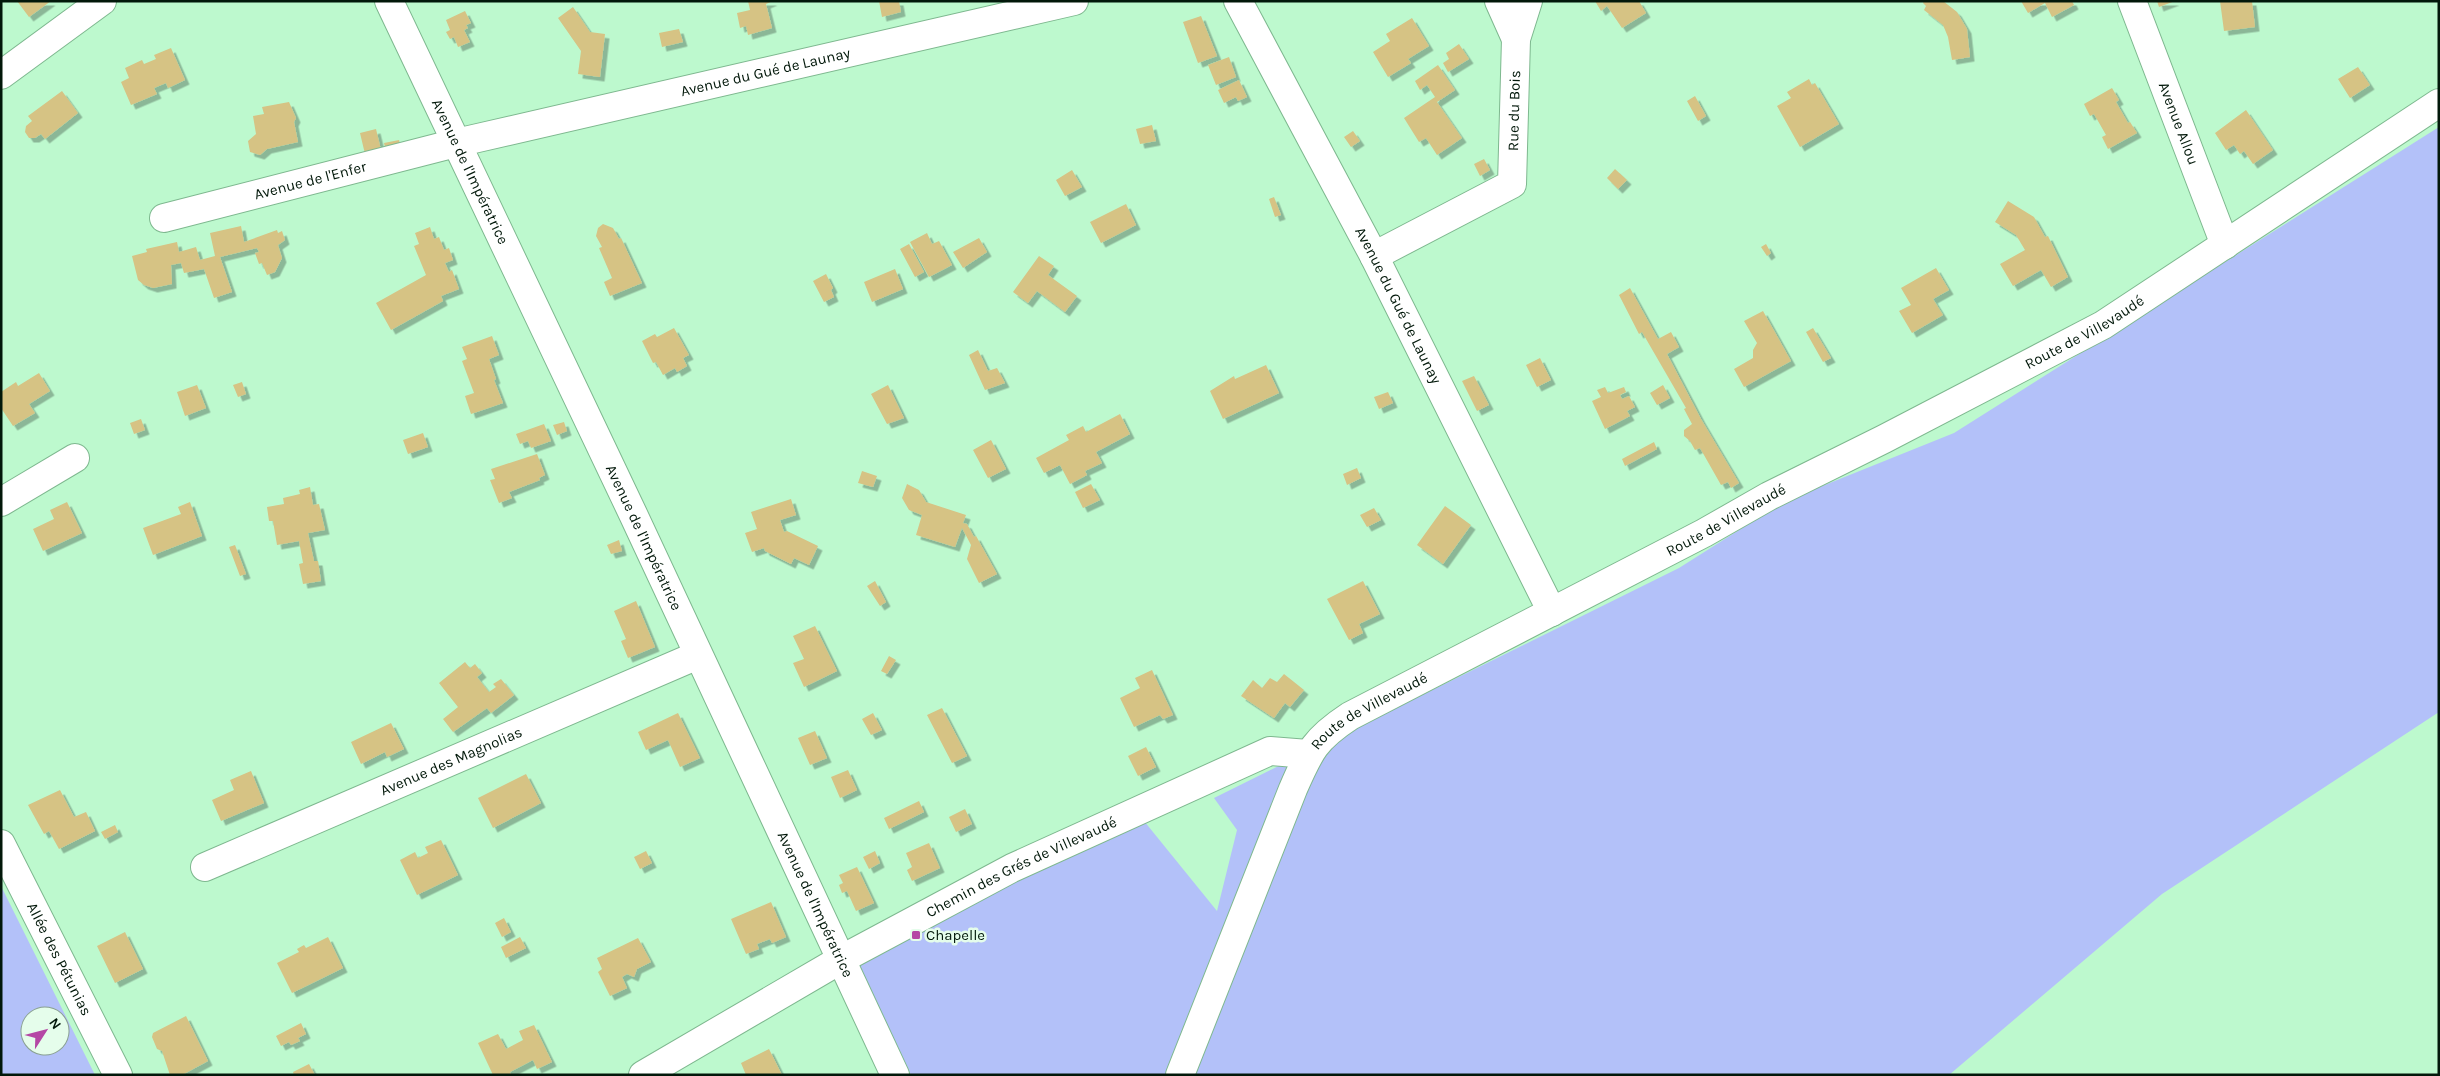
<svg xmlns="http://www.w3.org/2000/svg" width="2440" height="1076" viewBox="0 0 2440 1076" font-family="Karla,sans-serif">
<defs>
<filter id="shadow"><feDropShadow dx="4.5" dy="4.5" stdDeviation="0" flood-color="#0004"/></filter>
</defs>
<rect width="100%" height="100%" fill="#bdf9ce"/>
<!-- green -->
<path fill="#b3c1f9" fill-rule="evenodd" d="M2439 127V712L2162 894 1949 1075H911L856 958 1140 816 1217 911 1237 830 1214 798 1679 568 1785 501 1954 433Z
M1 886 95 1075H1ZM30 1016H60V1046H30Z"/>
<!-- building -->
<path fill="#d6c384" filter="url(#shadow)" d="M17 1H51L29 17Z
M748 1H773L766 4 772 28 748 35 746 26 740 28 737 13 750 10Z
M879 1H899L901 12 882 17Z
M1595 1H1639L1646 13 1622 28 1607 6 1601 11Z
M1924 1H1943L1957 12 1967 29 1970 57 1952 60 1948 37 1943 25 1924 10 1926 6 1923 3Z
M2021 1H2072L2074 5 2052 17 2045 3 2028 13Z
M2157 1H2175L2159 7Z
M2220 1H2252L2255 27 2224 31Z
M573 7 590 32 605 34 600 77 578 74 581 51 558 18Z
M465 11 471 23 466 25 468 28 464 30 470 42 458 47 454 37 450 39 446 32 450 30 446 20Z
M1201 16 1217 56 1198 63 1183 22Z
M1412 18 1429 46 1408 59 1411 63 1388 77 1373 52 1390 41 1386 34Z
M679 29 683 42 662 47 659 33Z
M1459 44 1469 59 1448 72 1443 63 1449 59 1446 53Z
M171 48 185 80 168 88 166 83 154 88 157 94 131 105 121 82 129 78 125 68 142 60 144 64 156 59 154 55Z
M1229 57 1236 77 1216 85 1208 65Z
M1438 65 1455 90 1437 102 1462 138 1437 155 1426 138 1419 142 1404 118 1435 97 1427 85 1420 90 1415 81Z
M2358 67 2370 85 2350 98 2338 79Z
M1809 79 1812 85 1815 83 1839 124 1800 147 1777 106 1791 98 1787 92Z
M1239 80 1247 97 1238 101 1236 97 1224 103 1218 90Z
M2112 88 2119 100 2116 102 2128 123 2130 122 2137 133 2108 149 2102 137 2106 135 2094 114 2090 116 2084 104Z
M62 91 78 113 45 139 41 134 35 138H29L25 132 26 126 32 121 28 116Z
M1695 96 1706 116 1698 121 1687 101Z
M289 102 296 118 294 122 298 142 267 149 260 155 250 152 248 141 256 134 253 116 264 114 262 107Z
M2246 110 2273 150 2253 164 2244 151 2240 154 2234 145 2226 150 2215 133Z
M1152 125 1156 141 1140 144 1136 129Z
M376 129 381 150 365 154 360 133Z
M1353 131 1360 141 1351 147 1344 137Z
M399 140 402 151 387 155 384 143Z
M1484 159 1490 170 1480 176 1474 164Z
M1615 169 1627 180 1618 189 1607 178Z
M1072 170 1082 187 1065 196 1056 180Z
M1274 197 1281 215 1275 217 1269 199Z
M2008 201 2034 217 2045 237 2048 236 2068 277 2051 287 2041 270 2013 286 2000 264 2025 250 2016 235 1995 222Z
M1126 204 1136 225 1101 243 1090 222Z
M603 224 613 228 619 239 621 238 642 283 610 296 604 282 612 278 599 248 602 247 596 236 598 228Z
M241 226 244 242 277 230 278 233 282 231 285 240 278 245 282 258 275 272 267 275 262 263 259 264 255 253 259 252 257 248 220 257 232 292 214 298 204 269 184 273 181 263 171 265 172 284 153 288 144 285 138 280 132 256 147 252 146 249 177 242 179 252 196 247 200 260 215 256 210 233Z
M430 227 434 239 439 237 444 250 449 248 453 260 445 263 449 272 452 270 459 289 441 296 443 301 391 330 376 303 426 275 414 246 419 244 415 233Z
M927 233 932 244 939 241 952 265 929 277 910 242Z
M979 238 987 252 963 268 953 252Z
M909 244 924 272 915 277 900 249Z
M1766 244 1771 253 1767 256 1761 247Z
M1039 256 1054 266 1048 275 1077 296 1065 312 1037 291 1028 303 1013 292Z
M1936 268 1949 290 1933 299 1943 315 1912 333 1899 311 1911 305 1901 288Z
M895 269 903 289 872 302 864 282Z
M826 274 833 288 831 290 834 297 824 302 813 281Z
M1630 288 1658 339 1671 332 1679 347 1667 354 1701 419 1739 483 1731 488 1728 482 1721 485 1700 448 1695 450 1690 441 1684 436V430L1692 424 1684 409 1686 408 1642 332 1639 334 1619 295Z
M1763 311 1791 361 1744 387 1734 369 1753 358V350L1757 343 1744 321Z
M674 328 689 355 683 358 687 366 677 372 675 368 663 375 656 362 653 363 642 341 655 334 657 337Z
M1813 328 1831 358 1823 362 1806 332Z
M492 336 499 355 489 359 496 379 494 380 503 403 471 414 465 396 474 393 462 361 467 359 462 347Z
M978 350 988 371 997 368 1005 383 985 390 969 355Z
M1540 358 1551 380 1537 387 1526 365Z
M1266 365 1279 393 1223 419 1210 391 1234 376 1235 379Z
M39 373 50 391 29 404 35 413 13 426 1 408V392L16 382 18 386Z
M1474 376 1489 405 1477 411 1462 381Z
M242 382 246 394 238 397 233 385Z
M197 385 206 408 185 416 177 392Z
M888 385 904 418 887 424 871 394Z
M1663 385 1670 398 1657 405 1650 393Z
M1605 387 1608 393 1624 387 1626 392 1620 395 1622 399 1629 396 1635 407 1627 411 1630 416 1605 429 1592 401 1601 397 1597 390Z
M1388 392 1393 403 1379 409 1374 397Z
M1120 414 1130 434 1096 452 1102 463 1085 471 1087 475 1070 484 1060 465 1044 473 1036 458 1069 440 1066 435 1083 426 1086 432Z
M141 419 145 430 134 434 130 423Z
M564 422 567 431 557 435 553 425Z
M544 424 551 441 531 448 528 441 520 444 516 434Z
M423 433 428 447 408 454 403 440Z
M991 440 1006 469 988 478 973 450Z
M1654 442 1657 449 1625 466 1622 459Z
M537 454 545 475 539 478 540 480 509 492 512 498 499 503 490 480 495 479 491 469Z
M1357 468 1361 478 1347 485 1343 474Z
M862 471 877 476 873 487 858 483Z
M907 484 919 490 926 502 966 515 963 523 967 524 974 537 976 536 997 574 979 583 967 559 971 545 962 528 955 547 916 535 922 515 909 510 902 498Z
M1091 484 1100 500 1083 508 1075 492Z
M310 487 313 505 319 504 325 530 308 533 314 561H318L321 581 303 584 299 564 303 563 299 541 277 545 273 521H269L267 507 284 504 283 498 300 494 299 490Z
M791 499 796 515 780 520 784 532 787 531 818 546 809 565 794 558 791 564 765 551 764 548 752 552 745 533 757 529 751 512Z
M67 502 82 533 43 551 33 529 54 519 50 510Z
M190 502 202 536 153 555 143 528 181 514 178 507Z
M1445 506 1471 525 1443 564 1417 545Z
M1374 508 1381 520 1367 527 1360 515Z
M619 540 622 551 611 554 607 545Z
M235 545 246 574 240 576 229 547Z
M875 581 886 602 880 606 867 586Z
M1363 581 1380 614 1359 624 1363 633 1349 640 1327 599Z
M636 601 655 647 628 658 621 641 626 639 614 611Z
M815 626 837 671 804 687 793 663 804 659 793 636Z
M889 656 896 660 887 674 881 671Z
M465 662 470 668 475 664 482 673 477 677 489 692 496 687 493 684 501 679 514 695 491 713 487 708 453 732 443 719 458 707 439 683Z
M1152 670 1173 715 1163 719 1160 715 1134 727 1120 698 1140 688 1135 678Z
M1284 674 1304 690 1290 707 1285 703 1274 718 1241 696 1253 680 1262 688 1270 678 1277 682Z
M942 708 967 756 952 763 927 715Z
M678 713 700 758 680 767 668 740 646 750 638 732Z
M873 713 882 730 871 735 862 719Z
M391 723 404 749 387 757 385 752 361 764 351 742Z
M815 731 827 758 810 765 798 738Z
M1146 747 1156 767 1138 776 1128 756Z
M848 770 857 790 840 798 831 777Z
M251 771 264 803 221 821 212 800 234 790 230 780Z
M526 774 541 803 493 828 478 798Z
M60 790 74 817 86 812 95 831 59 849 49 831 44 834 28 805Z
M919 801 924 812 889 829 884 818Z
M965 809 972 824 956 832 949 817Z
M115 825 118 832 105 839 101 832Z
M441 840 458 875 417 895 400 860 415 852 418 858 428 853 425 847Z
M929 843 940 868 912 881 907 870 912 867 906 853Z
M646 851 652 863 640 869 634 857Z
M875 851 880 863 869 869 863 857Z
M857 867 874 903 856 911 847 891 842 893 839 885 843 883 839 875Z
M771 902 786 937 772 943 770 939 757 944 759 949 746 954 731 919Z
M504 918 511 932 502 937 495 923Z
M125 932 143 969 115 983 97 946Z
M328 937 343 968 292 993 277 963 299 952 297 949 304 945 306 948Z
M520 937 526 948 506 958 501 947Z
M638 938 651 962 637 969 634 977 627 974 622 977 627 988 610 996 598 972 602 969 597 958Z
M186 1016 208 1061 182 1075H170L162 1051 157 1049 152 1037 153 1033Z
M301 1023 306 1034 298 1038 300 1041 291 1045 289 1042 281 1046 276 1036Z
M534 1025 552 1062 537 1069 533 1060 510 1072 511 1075H493L478 1043 498 1034 506 1049 523 1040 519 1031Z
M769 1049 782 1075H746L741 1063Z
M309 1064 315 1075H294L293 1072Z"/>
<g fill="none" stroke-linecap="round" stroke-linejoin="round">
<!-- minor casing -->
<g stroke="#7eb88f" stroke-width="30">
<g id="minor">
<path id="s1" d="M389 1 633 514 895 1075"/>
<path id="s2" d="M1238 1 1374 256 1552 612"/>
<path d="M1499 1 1516 39"/>
<path id="s3" d="M2132 1 2225 245"/>
<path d="M1 75 102 1"/>
<path id="s4" d="M164 218 456 143 1074 1"/>
<path id="s5" d="M1374 256 1512 184 1516 39 1528 1"/>
<path d="M1 502 75 458"/>
<path id="s6" d="M1 844 118 1075"/>
<path id="s7" d="M205 867 698 655"/>
<path id="s8" d="M643 1075 840 960 1012 868 1270 751 1308 754"/>
<path id="s9" d="M1180 1075 1293 789C1310 750 1315 739 1350 716L1704 533 1769 496 1884 439 2103 325 2439 103"/>
</g>
</g>
<!-- minor -->
<use href="#minor" stroke="#fff" stroke-width="28"/>
</g>
<!-- markers -->
<rect fill="#b547a5" stroke="#e5fdeb" stroke-width="2" x="911" y="930" width="10" height="10" rx="2.5"/>
<g text-anchor="middle" stroke-width="5" stroke-linejoin="round" paint-order="stroke">
<!-- street labels -->
<g font-size="15" fill="#02180a" stroke="#e5fdeb">
<text dy="5" stroke="none"><textPath href="#s4" startOffset="619">Avenue du Gué de Launay</textPath></text>
<text dy="5" stroke="none"><textPath href="#s5" startOffset="229">Rue du Bois</textPath></text>
<text dy="5" stroke="none"><textPath href="#s3" startOffset="131">Avenue Allou</textPath></text>
<text dy="5" stroke="none"><textPath href="#s1" startOffset="189">Avenue de l'Impératrice</textPath></text>
<text dy="5" stroke="none"><textPath href="#s4" startOffset="151">Avenue de l'Enfer</textPath></text>
<text dy="5" stroke="none"><textPath href="#s2" startOffset="344">Avenue du Gué de Launay</textPath></text>
<text dy="5" stroke="none"><textPath href="#s9" startOffset="1231">Route de Villevaudé</textPath></text>
<text dy="5" stroke="none"><textPath href="#s9" startOffset="826">Route de Villevaudé</textPath></text>
<text dy="5" stroke="none"><textPath href="#s1" startOffset="594">Avenue de l'Impératrice</textPath></text>
<text dy="5" stroke="none"><textPath href="#s9" startOffset="421">Route de Villevaudé</textPath></text>
<text dy="5" stroke="none"><textPath href="#s7" startOffset="268">Avenue des Magnolias</textPath></text>
<text dy="5" stroke="none"><textPath href="#s8" startOffset="432">Chemin des Grés de Villevaudé</textPath></text>
<text dy="5" stroke="none"><textPath href="#s1" startOffset="999">Avenue de l'Impératrice</textPath></text>
<text dy="5" stroke="none"><textPath href="#s6" startOffset="129">Allée des Pétunias</textPath></text>
</g>
<!-- poi labels -->
<g font-size="15" fill="#02180a" stroke="#e5fdeb" text-anchor="start">
<text x="926" y="940">Chapelle</text>
</g>
</g>
<!-- border -->
<rect width="2440" height="1076" fill="none" stroke="#02180a" stroke-width="5"/>
<!-- north arrow -->
<g transform="translate(45 1031) rotate(54)"><circle r="24" fill="#e5fdeb" stroke="#8aa191"/>
<path d="M0-4L9 19L0 12L-9 19Z" fill="#b547a5"/>
<text y="-8" font-size="14" font-weight="bold" text-anchor="middle" fill="#02180a">N</text>
</g>
</svg>
